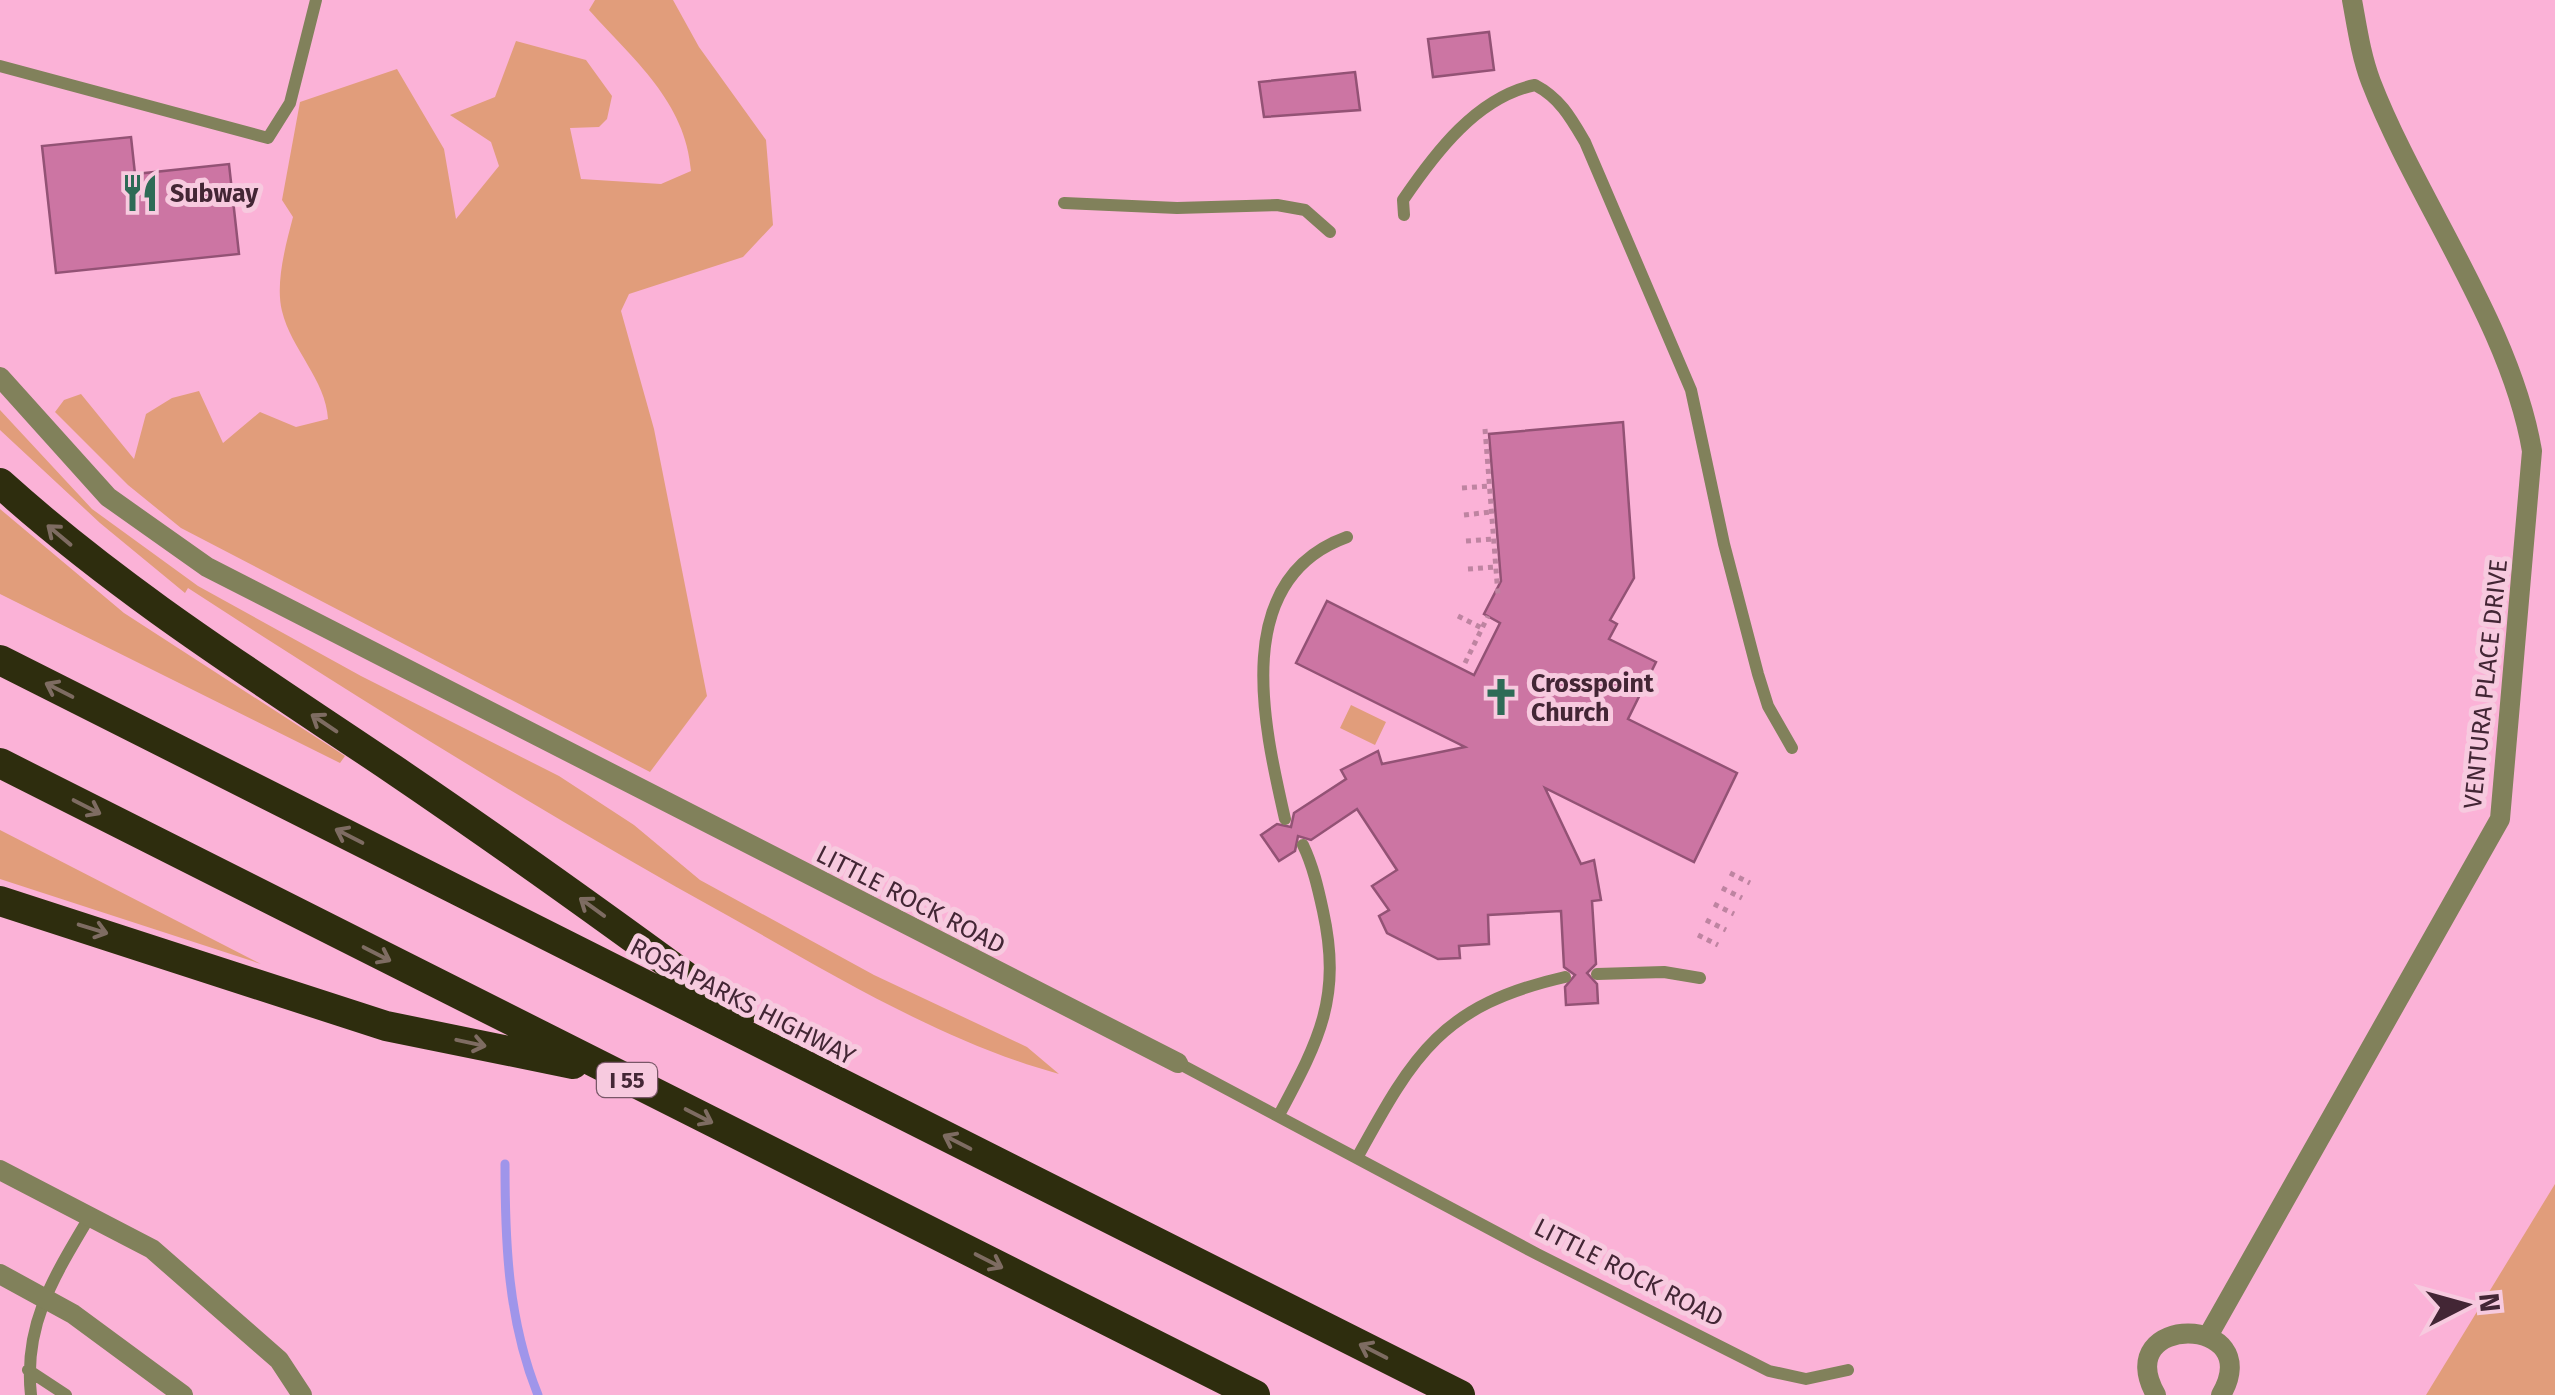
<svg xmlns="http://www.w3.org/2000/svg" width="2555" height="1395" viewBox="0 0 2555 1395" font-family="'Fira Sans',sans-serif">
<rect width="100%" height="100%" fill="#fbb2d7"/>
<!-- green -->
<path fill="#e19d7b" d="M595 0H673L699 47 766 140 773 225 743 257 629 294 621 311 654 429 707 696 650 772 181 528 128 485 55 412 64 400 81 394 134 459 146 414 172 398 199 391 223 443 260 412 296 427 328 419C326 380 291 349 282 311 275 283 286 244 293 217L282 200 300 102 397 69 444 149 456 219 499 166 491 142 450 115 495 97 516 41 586 60 612 96 607 119 599 127 570 128 581 179 661 184 691 171C686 102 633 59 589 10Z
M0 410 92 509 198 586 361 676 559 776 634 825 700 880 874 975 1027 1047 1059 1074C943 1042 837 977 732 918 546 815 366 704 188 588L185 593 100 523 0 430Z
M0 509 124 613 345 756 340 763 0 594Z
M1351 705 1386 722 1375 745 1340 728Z
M0 830 261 964 0 879Z
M2555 1184V1395H2426Z"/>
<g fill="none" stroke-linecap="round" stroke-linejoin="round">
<!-- stream -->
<path stroke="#9f95ea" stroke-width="9" d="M505 1164C505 1244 508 1321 538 1395"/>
</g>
<!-- building -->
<path fill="#cc75a3" stroke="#935275" stroke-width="2.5" d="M1489 32 1494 70 1433 77 1428 39Z
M1355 72 1360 110 1264 117 1259 82Z
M131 137 135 174 229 164 239 254 56 273 42 146Z
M1623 422 1634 578 1610 620 1617 624 1609 639 1656 662 1628 719 1737 773 1694 862 1545 788 1581 864 1594 860 1601 900 1592 901 1596 964 1587 973 1597 984 1598 1003 1566 1005 1565 987 1575 975 1564 967 1561 911 1488 915 1489 944 1459 946 1460 958 1438 959 1387 933 1379 916 1389 910 1372 886 1397 870 1357 809 1311 840 1298 836 1295 851 1279 861 1261 835 1277 824 1291 827 1294 813 1346 779 1341 770 1378 751 1382 764 1465 747 1296 663 1327 601 1474 675 1500 623 1484 614 1501 581 1489 434Z"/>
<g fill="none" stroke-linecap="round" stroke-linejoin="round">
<!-- path -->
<path stroke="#be84a1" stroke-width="5" stroke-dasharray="5 5" stroke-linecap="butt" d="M1485 429 1498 595
M1462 488 1489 486
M1464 515 1491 512
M1466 541 1494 539
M1468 569 1496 567
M1458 616 1482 628
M1465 663 1488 616
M1730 873 1750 883
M1722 888 1742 898
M1714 904 1734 914
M1706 920 1726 930
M1698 935 1718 945"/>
<!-- service -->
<path stroke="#81815b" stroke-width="12" d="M0 66 268 138 290 103 316 0
M1064 203 1177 208 1277 205 1305 210 1330 232
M1404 215 1403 200C1435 153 1477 97 1535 85 1560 98 1571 118 1585 142L1691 390 1724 544 1758 674 1768 706 1792 748
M1285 819C1263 723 1230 579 1347 537
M1597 974 1664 972 1700 978
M1178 1063 1537 1254 1769 1371 1806 1379 1848 1370
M1279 1115C1319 1040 1342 998 1323 911 1318 888 1313 866 1303 845
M1358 1156C1414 1054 1442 1005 1565 977
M28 1370 66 1395
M31 1395C23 1324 55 1275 90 1216"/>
<!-- minor -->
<path stroke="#81815b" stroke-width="20" d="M0 1170 152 1249 279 1360 302 1395
M0 1274 73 1314 183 1395
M2208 1336 2500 819 2532 451C2511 326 2417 201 2371 82 2361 56 2357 27 2352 0
M2156 1395C2109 1312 2268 1314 2221 1395"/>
<!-- tertiary -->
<path stroke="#81815b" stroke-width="20" d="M0 377 108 497 207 567 1178 1063"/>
<!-- motorway -->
<path stroke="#2e2d0e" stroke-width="30" d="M0 483C122 593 258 678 393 769 511 849 626 932 740 1016
M0 660 1460 1395
M0 763 1255 1395
M0 901 386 1026 573 1064"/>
</g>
<!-- one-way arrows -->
<defs><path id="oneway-shaft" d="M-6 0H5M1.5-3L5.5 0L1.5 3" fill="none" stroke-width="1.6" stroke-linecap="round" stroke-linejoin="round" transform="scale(2.5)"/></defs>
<g stroke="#7e6c62">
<use href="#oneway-shaft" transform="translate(59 535) rotate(-140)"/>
<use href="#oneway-shaft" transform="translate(59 690) rotate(-153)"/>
<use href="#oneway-shaft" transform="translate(324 723) rotate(-146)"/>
<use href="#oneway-shaft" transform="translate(87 807) rotate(27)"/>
<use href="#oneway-shaft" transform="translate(349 836) rotate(-153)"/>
<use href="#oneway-shaft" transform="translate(592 907) rotate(-144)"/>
<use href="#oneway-shaft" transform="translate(93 929) rotate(17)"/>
<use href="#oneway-shaft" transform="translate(377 954) rotate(27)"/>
<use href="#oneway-shaft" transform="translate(471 1043) rotate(12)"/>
<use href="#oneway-shaft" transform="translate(699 1116) rotate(27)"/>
<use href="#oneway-shaft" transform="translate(957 1142) rotate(-153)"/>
<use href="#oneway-shaft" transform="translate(989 1261) rotate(27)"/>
<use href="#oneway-shaft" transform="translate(1373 1351) rotate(-153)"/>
</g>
<!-- icons -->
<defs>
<g id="restaurant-bare" transform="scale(3)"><path d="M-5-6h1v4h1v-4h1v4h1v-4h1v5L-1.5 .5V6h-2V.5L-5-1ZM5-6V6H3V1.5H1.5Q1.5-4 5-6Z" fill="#2e6b56" stroke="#f7cadf" stroke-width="2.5" paint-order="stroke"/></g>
<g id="church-bare" transform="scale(3)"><path d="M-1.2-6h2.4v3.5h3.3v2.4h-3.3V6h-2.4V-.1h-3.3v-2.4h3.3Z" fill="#2e6b56" stroke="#f7cadf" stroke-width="2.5" paint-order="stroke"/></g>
</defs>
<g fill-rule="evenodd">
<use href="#restaurant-bare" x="140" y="193"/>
<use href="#church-bare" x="1501" y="697"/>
</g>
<g text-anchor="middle" stroke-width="10" stroke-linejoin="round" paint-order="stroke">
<!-- shield labels -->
<rect fill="#f7cadf" stroke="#795768" stroke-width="2.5" x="597" y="1063" width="60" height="34" rx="8"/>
<g font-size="22" font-weight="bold" fill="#432635">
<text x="627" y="1088">I 55</text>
</g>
<!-- poi labels -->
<g font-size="25" font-weight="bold" fill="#432635" stroke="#f7cadf" text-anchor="start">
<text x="170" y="202">Subway</text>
<text x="1531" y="692">Crosspoint<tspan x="1531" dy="29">Church</tspan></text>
</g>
<!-- street labels -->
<g font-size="25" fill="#432635" stroke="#f7cadf">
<text transform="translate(2485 684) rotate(-84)" y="9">VENTURA PLACE DRIVE</text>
<text transform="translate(911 899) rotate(27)" y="9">LITTLE ROCK ROAD</text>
<text transform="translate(743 1001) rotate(27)" y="9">ROSA PARKS HIGHWAY</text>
<text transform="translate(1629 1272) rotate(27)" y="9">LITTLE ROCK ROAD</text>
</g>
</g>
<!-- north arrow -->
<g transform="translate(2465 1305) rotate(84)" stroke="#f7cadf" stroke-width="8" paint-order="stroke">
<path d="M0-8L18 38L0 25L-18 38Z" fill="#432635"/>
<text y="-15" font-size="28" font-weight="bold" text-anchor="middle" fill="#432635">N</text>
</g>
</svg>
